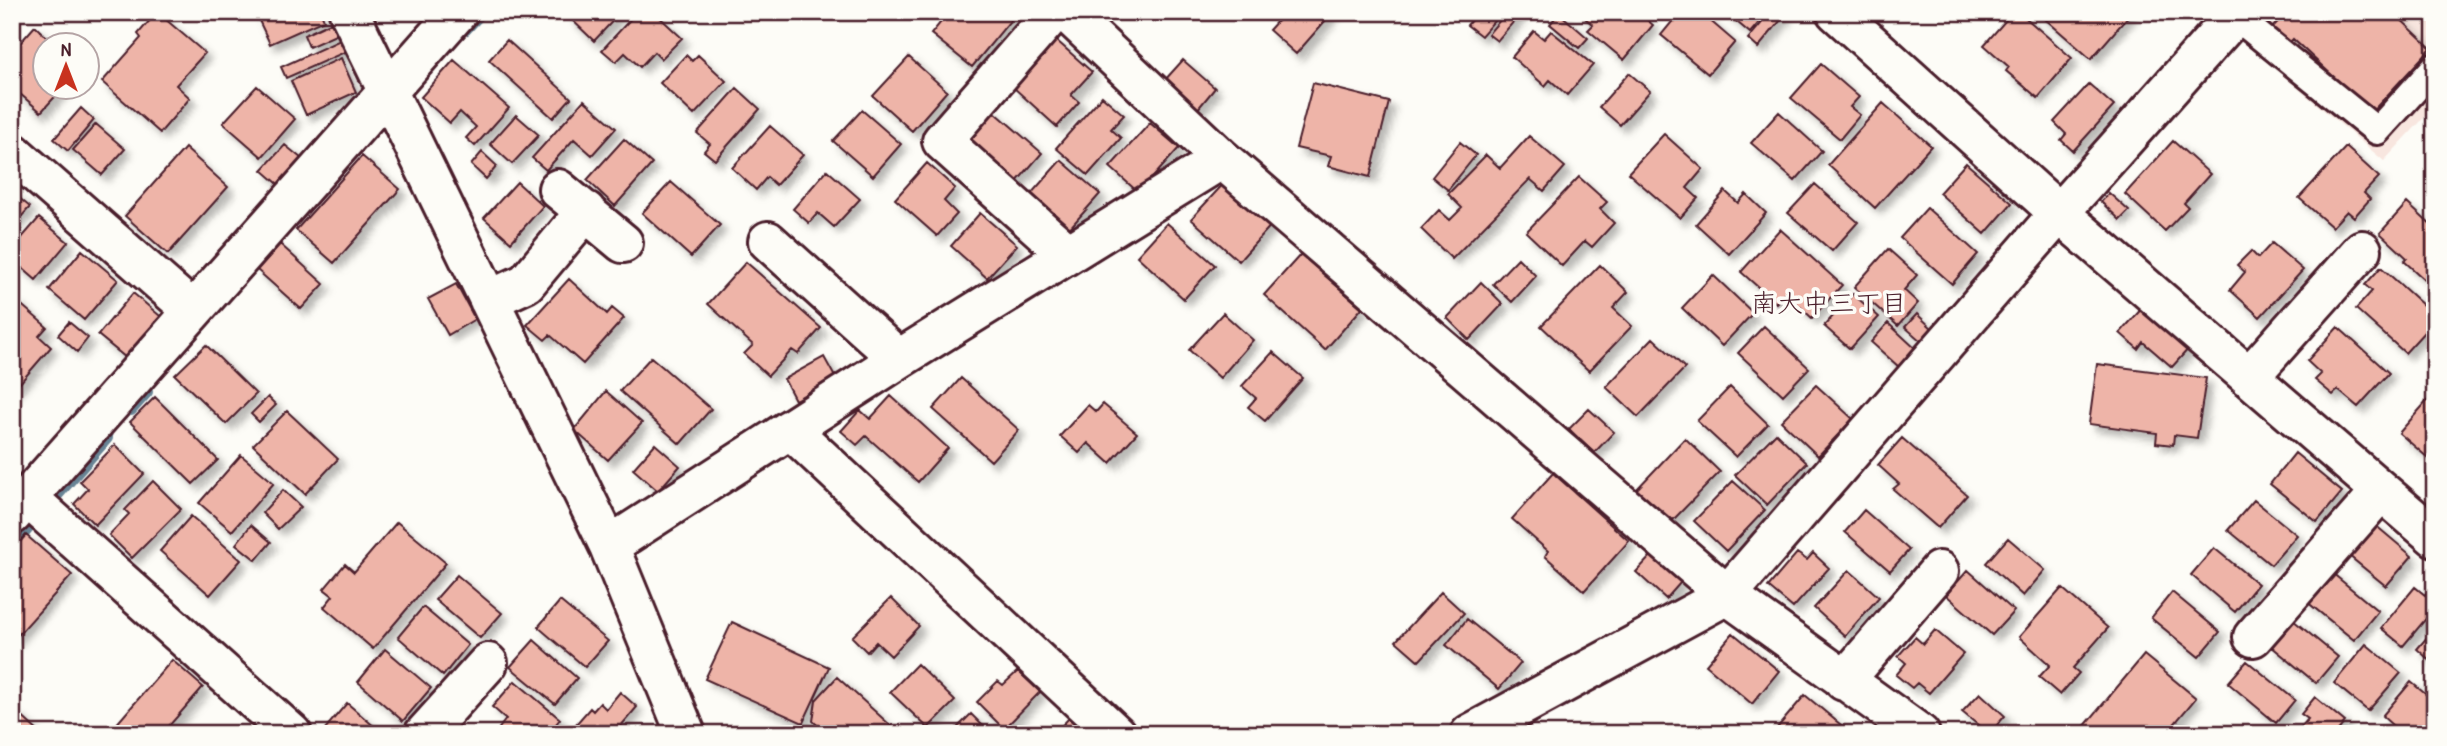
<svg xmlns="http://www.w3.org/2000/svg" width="2447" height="746" viewBox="0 0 2447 746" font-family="'Patrick Hand','Klee One',sans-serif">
<defs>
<filter id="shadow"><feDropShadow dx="6" dy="6" stdDeviation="3.5" flood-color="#0004"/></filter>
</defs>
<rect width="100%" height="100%" fill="#fdfcf7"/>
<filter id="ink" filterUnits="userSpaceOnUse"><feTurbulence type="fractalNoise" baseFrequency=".0143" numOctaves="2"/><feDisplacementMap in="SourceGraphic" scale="14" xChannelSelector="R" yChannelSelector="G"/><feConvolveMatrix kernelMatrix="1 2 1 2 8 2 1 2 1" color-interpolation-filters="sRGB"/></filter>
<g filter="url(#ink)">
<!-- built -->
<path fill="#f8e6df" d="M2259 12H2435V106L2384 161 2237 37Z"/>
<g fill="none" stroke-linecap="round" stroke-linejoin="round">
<!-- stream -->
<path stroke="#688495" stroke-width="12" d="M465 30 482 12
M131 410 147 392
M52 501 107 438
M12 547 29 527"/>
</g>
<!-- building -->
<path fill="#eeb4a8" stroke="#4a1f2b" stroke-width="2" filter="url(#shadow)" d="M157 12 205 53 176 85 190 98 160 133 102 82 141 38 138 34Z
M255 12H321L324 20 270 44Z
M572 12H621L594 41 568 16Z
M637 12H654L682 38 661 59 654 52 640 67 625 53 616 62 602 50Z
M949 12H1009L1014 16 972 67 931 34Z
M1272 12H1333L1296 54 1269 30 1279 19Z
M1478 12H1502L1481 36 1467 25Z
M1507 12H1522L1497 41 1488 34Z
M1578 12H1638L1653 25 1624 60 1588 30 1593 25Z
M1680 12H1700L1735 42 1708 74 1661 35Z
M1725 12H1768L1750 33Z
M1771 12H1782L1785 15 1758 48 1748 39Z
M2013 12H2019L2072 58 2038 98 2006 71 2009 67 1984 45Z
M2037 12H2132L2091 59Z
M2287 12H2393L2431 48 2368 116 2362 103 2293 39 2287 45 2270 30Z
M1559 13 1588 38 1579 48 1550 24Z
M334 21 340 33 309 47 304 35Z
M35 26 56 46H46V88H63L41 112 12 87V52Z
M1534 31 1544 39 1551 31 1593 65 1567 95 1550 80 1545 86 1512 57Z
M349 36 354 48 286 78 281 67Z
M507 40 571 98 553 118 489 60Z
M1056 40 1092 72 1071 95 1079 102 1057 127 1014 88Z
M686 55 692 61 698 55 726 81 694 115 660 83Z
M909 57 947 91 912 131 873 96Z
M341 58 356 92 306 115 291 81Z
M454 60 509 108 475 146 466 138 476 127 460 112 450 123 421 97Z
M1183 60 1215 88 1197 110 1164 81Z
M1821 64 1859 97 1850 107 1860 115 1840 139 1791 98Z
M1629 73 1650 91 1620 125 1599 107Z
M1313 83 1389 102 1370 177 1328 166 1331 156 1296 148Z
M2089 84 2114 106 2073 151 2061 140 2066 134 2054 122Z
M257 86 295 119 262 157 223 123Z
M737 88 760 109 715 160 704 151 710 144 697 133Z
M1102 96 1124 115 1111 129 1121 138 1088 175 1056 148Z
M584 100 616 128 592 155 574 139 546 170 532 158Z
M1883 103 1931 146 1875 208 1828 165Z
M989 107 1042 153 1015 184 962 136Z
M81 108 94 120 68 151 54 139Z
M862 110 901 144 873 176 833 141Z
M1779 112 1822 151 1795 181 1751 143Z
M516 115 539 135 512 164 490 144Z
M1150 123 1179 148 1139 193 1110 167Z
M96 124 125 149 102 175 73 150Z
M770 126 803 155 776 185 767 177 756 190 732 168Z
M1664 134 1703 169 1687 188 1698 198 1680 218 1628 173Z
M1529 136 1565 167 1544 191 1530 179 1452 259 1421 229 1439 210 1450 220 1462 208 1448 194 1486 155 1500 168Z
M624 139 652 164 615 206 587 180Z
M2173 141 2210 174 2184 203 2188 207 2165 231 2125 194Z
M1460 142 1476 155 1448 190 1432 177Z
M285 145 307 163 284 189 262 170Z
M2346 147 2379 177 2364 193 2370 199 2354 217 2347 211 2332 227 2299 198Z
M185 148 228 187 168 254 125 216Z
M482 152 497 166 486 179 471 165Z
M362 156 400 189 334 263 296 230Z
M1061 160 1100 194 1068 230 1030 195Z
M927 163 955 188 944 201 957 214 937 236 895 199Z
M1966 163 2012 203 1985 234 1939 193Z
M827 170 860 199 834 227 818 213 809 223 793 209Z
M1579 177 1607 202 1600 209 1614 223 1592 247 1585 241 1562 266 1526 232Z
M1226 181 1273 223 1239 261 1191 219Z
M517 182 543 206 511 242 484 218Z
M671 182 720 225 691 257 642 213Z
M1815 184 1858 222 1832 251 1788 213Z
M1725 191 1738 203 1746 194 1766 213 1729 254 1696 224Z
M12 192 30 207 12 227Z
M2109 193 2129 211 2120 220 2101 202Z
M2407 203 2435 229V270L2425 280 2404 261 2407 258 2380 233Z
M1927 208 1978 254 1952 284 1900 238Z
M980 213 1017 245 987 278 951 246Z
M39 218 68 242 36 280 12 259V249Z
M1167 223 1215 265 1184 299 1137 256Z
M1780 229 1842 285 1812 318 1785 293 1776 303 1741 272Z
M2272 243 2303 270 2260 317 2230 290 2245 272 2237 265 2251 251 2258 258Z
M280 244 324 284 301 309 257 270Z
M1888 249 1917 275 1904 290 1918 303 1898 326 1854 287Z
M82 250 118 280 84 320 49 290Z
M1301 254 1362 308 1325 350 1264 295Z
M1518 258 1536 276 1512 302 1493 284Z
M746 262 821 328 798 354 792 350 768 376 744 354 753 345 708 304Z
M1600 265 1628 292 1613 308 1632 326 1589 371 1541 326Z
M2381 267 2435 316V320L2405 353 2356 309 2372 291 2365 285Z
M1713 275 1753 313 1722 346 1682 308Z
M569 279 607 314 612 308 624 318 583 364 550 335 545 340 527 325Z
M1481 282 1503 304 1469 340 1447 318Z
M456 284 475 319 448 335 428 299Z
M133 293 166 321 131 362 98 335Z
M1853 294 1879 317 1850 349 1824 326Z
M16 300 47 327 39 336 51 347 13 391 12 304Z
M2144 306 2190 347 2172 367 2143 342 2138 349 2120 333Z
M1223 313 1253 340 1220 378 1189 350Z
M1917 314 1934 330 1922 342 1905 327Z
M69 322 88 338 77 352 58 335Z
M1888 323 1916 349 1899 367 1871 342Z
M1764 326 1809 368 1783 395 1738 353Z
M2338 327 2389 373 2358 407 2338 390 2333 395 2315 380 2321 374 2307 361Z
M1653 338 1685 368 1638 417 1606 387Z
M206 345 256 394 226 424 175 375Z
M1273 352 1303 378 1265 421 1248 407 1256 398 1242 386Z
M651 357 711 409 680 444 620 391Z
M824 357 835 377 795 400 784 379Z
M2097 364 2206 378 2197 438 2174 435 2173 445 2156 443 2157 433 2089 424Z
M961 378 1019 430 991 461 933 409Z
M1816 385 1853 419 1818 456 1781 421Z
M1730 387 1768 424 1736 457 1697 421Z
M606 391 642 423 608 460 574 430Z
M2435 392V464L2399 433Z
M891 396 948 448 918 482 866 436 857 445 841 431 860 410 870 419Z
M155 397 218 460 193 484 130 422Z
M268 397 276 405 259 422 251 414Z
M1103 404 1137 433 1110 463 1088 443 1079 453 1060 436 1088 405 1096 412Z
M1589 409 1614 432 1594 453 1569 429Z
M287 411 338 459 305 494 253 445Z
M1776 433 1807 463 1767 505 1735 475Z
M1685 438 1720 472 1670 523 1635 491Z
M1902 438 1967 495 1938 528 1893 489 1899 484 1878 465Z
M655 444 680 466 658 491 633 469Z
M115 445 144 474 95 525 74 504 88 489 80 481Z
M2295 453 2342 492 2317 522 2270 484Z
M241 455 274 483 232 531 199 503Z
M1553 473 1629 541 1584 591 1545 556 1548 551 1512 519Z
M153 481 181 509 132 558 109 535 129 514 125 510Z
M1733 481 1765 510 1726 551 1694 521Z
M283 490 301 507 278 529 262 513Z
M2254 500 2297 535 2271 565 2228 530Z
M1864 510 1909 550 1890 571 1845 532Z
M191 516 241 560 210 595 160 551Z
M397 522 446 563 373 649 324 607 333 596 324 589 345 564 354 572Z
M2374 524 2412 556 2386 586 2348 555Z
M251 525 271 542 256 560 236 544Z
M26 535 72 575 12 642V551Z
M2008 538 2045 570 2023 596 1986 563Z
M2214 548 2258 584 2235 612 2191 575Z
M1797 553 1807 560 1813 553 1829 568 1793 608 1768 587Z
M1652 555 1681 582 1666 599 1636 572Z
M1849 570 1879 597 1845 636 1814 608Z
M1968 570 2014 611 1992 635 1946 595Z
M2331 572 2378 611 2354 640 2306 601Z
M457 575 502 613 480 638 435 600Z
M2435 583V608L2403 646 2381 628 2415 587 2425 595Z
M2062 588 2108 628 2073 668 2079 673 2060 695 2039 677 2050 665 2019 637Z
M1441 592 1464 613 1419 661 1396 641Z
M2172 592 2220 632 2199 657 2151 618Z
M891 598 919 626 891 656 876 642 867 652 852 637Z
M560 601 608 641 585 667 538 627Z
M423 607 468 645 443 676 398 637Z
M1467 619 1521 663 1499 689 1446 645Z
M2293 620 2338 657 2316 683 2271 646Z
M732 622 829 667 803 723 705 679Z
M2435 628V665L2417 649Z
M1935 630 1963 654 1929 693 1917 683 1912 688 1896 675 1906 663 1898 656 1915 637 1923 644Z
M1733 633 1779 671 1752 704 1706 665Z
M534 640 577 678 555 704 510 667Z
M2366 644 2401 673 2368 711 2334 683Z
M385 649 431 688 403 721 358 682Z
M2144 655 2196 698 2166 734H2078Z
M172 660 203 687 162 734H108Z
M2247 661 2295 700 2276 723 2228 683Z
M917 664 955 701 928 728 890 692Z
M1018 671 1040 692 1004 729 977 702 998 681 1003 685Z
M837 677 900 734H826L813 721 816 700Z
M515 681 560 719 548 734H501L497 731 506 719 492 707Z
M2411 682 2435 702V734H2411L2406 730 2402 734 2382 716Z
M620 692 637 707 614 734 569 732 590 708 593 711 600 703 606 709Z
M1980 693 2005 716 1989 734 1962 712Z
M1805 695 1847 730 1844 734H1784L1777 728Z
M2315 697 2345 722 2336 733 2337 734H2295L2308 719 2301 714Z
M347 703 383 734H329L324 730Z
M16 711 41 734H12V714Z
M971 714 991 734H951Z
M1069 718 1085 734H1054Z"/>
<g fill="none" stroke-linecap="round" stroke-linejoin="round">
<!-- lane casing -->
<g stroke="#4a1f2b" stroke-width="32">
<path id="lane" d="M2235 16 2377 131 2435 67"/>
</g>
<!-- street casing -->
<g stroke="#4a1f2b" stroke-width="44">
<path id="street" d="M349 12 609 546 686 734
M1054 12 942 141 1068 254
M1066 12 1222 159 1727 595 1920 734
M1836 12 2059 213 2435 537
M12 152 193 311
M558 189 623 243
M768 241 899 359
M489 300 526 283 586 211
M2249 377 2362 250
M790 429 1116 734
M28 498 292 734
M12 515 458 12
M609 546 899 359 1222 159
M2253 637 2381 491
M1844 681 1939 571
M424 734 488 663
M1470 734 1727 595 2059 213 2238 12"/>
</g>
<!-- lane -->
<use href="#lane" stroke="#fdfcf7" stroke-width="26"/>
<!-- street -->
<use href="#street" stroke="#fdfcf7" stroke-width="38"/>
</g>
</g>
<g text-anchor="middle" stroke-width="7" stroke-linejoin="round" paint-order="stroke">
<!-- neighbourhood labels -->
<g font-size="26" fill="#4a1f2b" stroke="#fdfcf7">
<text x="1829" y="312">南大中三丁目</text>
</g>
</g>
<!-- margin -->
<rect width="2447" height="746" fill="none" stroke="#fdfcf7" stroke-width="42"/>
<rect x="21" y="21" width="2405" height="704" fill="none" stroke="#4a1f2b" stroke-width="2.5" filter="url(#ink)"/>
<!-- north arrow -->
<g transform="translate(66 66)"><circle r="33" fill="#fdfcf7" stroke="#b5a4a5" stroke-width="2"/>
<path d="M0-5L12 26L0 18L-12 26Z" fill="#c8321e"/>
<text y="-10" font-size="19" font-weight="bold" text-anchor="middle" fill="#4a1f2b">N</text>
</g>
</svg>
